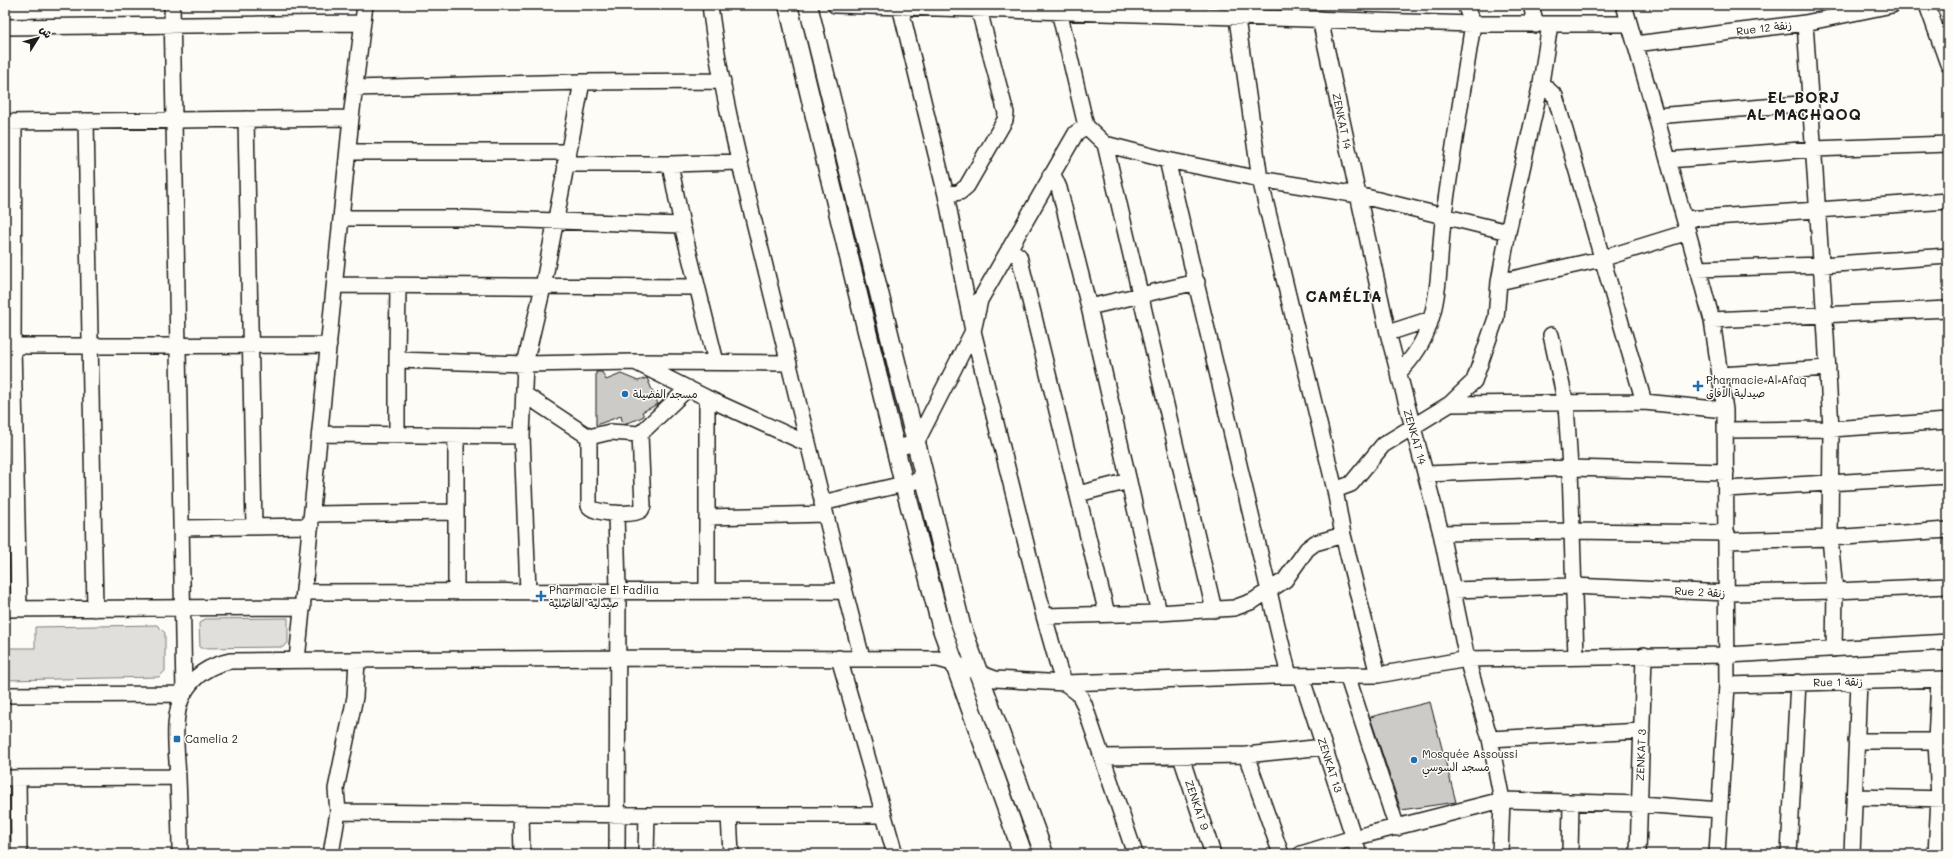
<svg xmlns="http://www.w3.org/2000/svg" width="1953" height="859" viewBox="0 0 1953 859" font-family="Mali,'Playpen Sans Arabic',sans-serif">
<rect width="100%" height="100%" fill="#fdfcf7"/>
<filter id="ink" filterUnits="userSpaceOnUse"><feTurbulence type="fractalNoise" baseFrequency=".025" numOctaves="2"/><feDisplacementMap in="SourceGraphic" scale="8" xChannelSelector="R" yChannelSelector="G"/><feConvolveMatrix kernelMatrix="1 2 1 2 8 2 1 2 1" color-interpolation-filters="sRGB"/></filter>
<g filter="url(#ink)">
<!-- green -->
<path fill="#e0dfdb" stroke="#7e7e7c" d="M288 618V643L283 647 200 648 199 623 205 619Z
M157 625 165 633V671L159 677 5 680V648H35V627Z"/>
<!-- building -->
<path fill="#cccbc8" stroke="#1c1c1c" d="M596 372H602L606 380 621 374 638 381 647 378 658 404 642 412 644 416 636 420 623 424 621 416 596 425Z
M1430 702 1456 802 1401 810 1370 717Z"/>
<g fill="none" stroke-linecap="round" stroke-linejoin="round">
<!-- minor casing -->
<g stroke="#1c1c1c" stroke-width="18">
<path id="minor" d="M172 5 184 694
M710 5C722 103 749 199 772 295 802 416 830 537 862 658
M835 5 1473 24H1550
M1235 5 1260 179 1335 490 1343 535 1378 675
M1531 5 1536 25
M1624 5 1656 116 1712 320 1725 410 1727 685 1717 854
M1927 5 1948 64
M900 6 946 195 973 331 1044 616 1059 669 1065 683 1079 694 1084 704 1135 854
M1059 11 1086 126 1105 144 1167 160 1260 179 1358 195 1508 232
M1320 19 1388 333 1441 533 1467 659 1490 739 1502 800 1500 854
M1805 23 1826 336 1831 429 1830 538 1835 591 1834 649
M5 27 362 23
M1635 44 1805 23 1892 5
M1541 83 1555 96 1644 402
M354 88 582 82 723 81
M1656 116 1811 103
M246 119 254 527
M86 121 95 609
M5 122 351 118
M14 122 13 346 19 609
M1105 144 1214 610
M348 152H567
M1167 160 1289 676
M1668 160 1814 149 1948 144
M565 164H670L740 162
M670 164 682 225 716 362
M1050 176 1055 179 1059 188 1089 307 1159 613
M946 195 960 192 967 186 1005 120 1006 113 979 10
M341 218H461L682 225
M1685 219 1948 201
M1009 249 1019 256 1107 614
M1697 269 1822 265 1948 256
M1499 282 1601 259 1688 232
M335 285 697 287
M1089 307 1197 282
M1712 320 1948 309
M1388 333 1431 319
M1551 335 1566 404 1570 468 1576 657
M5 346 329 345
M397 360 398 286
M637 363 707 398 808 444
M1398 373C1414 358 1425 341 1431 319 1441 285 1439 248 1444 214 1453 150 1463 87 1473 24L1465 5
M1721 375 1828 368
M524 394 589 437 610 432 640 434 688 388
M1450 404 1644 402 1725 410
M1726 430 1831 429 1948 421
M320 434 522 436
M397 435V360L525 364 634 362 789 363
M456 436V592
M589 437V506C594 514 634 516 641 510L643 506 640 434
M896 448 916 443 973 331 980 300 1076 133 1086 126
M1426 474 1570 468 1726 472
M1726 489 1948 476
M1335 490 1351 484 1383 445 1450 404 1474 381 1496 318 1499 282 1508 232 1541 83 1550 24H1629
M1078 494 1129 481
M822 503 925 479
M616 513 618 591 617 854
M313 514 455 512
M707 517 825 514
M182 528 311 526
M1441 533 1571 531 1727 533
M1727 541 1830 538 1948 530
M1453 590 1573 586 1727 593 1835 591 1948 586
M528 591 522 436 525 364 543 287 582 82
M707 591V398
M304 592 844 591
M5 609 303 607
M1044 616 1159 613 1234 608 1253 601 1285 580 1307 549 1315 543 1343 535
M839 658 895 854
M297 660 351 118 365 5
M1347 675 1397 828
M1301 676 1359 854
M1727 685 1948 679
M5 695 184 694
M1490 739 1642 731
M1856 741H1936
M1246 755 1281 854
M1103 757 1246 755 1324 747
M1181 757 1213 854
M5 778 178 777
M18 778 19 854
M1855 797 1948 799
M338 812 647 815H884
M521 814 522 854
M729 815 731 854
M180 854C180 829 179 803 178 778 177 752 171 717 184 693 194 675 211 665 230 661L618 658 938 659 956 664 995 679 1065 683 1274 676 1378 675 1467 659 1728 655 1948 642
M331 854 338 812 336 789 355 697 357 660
M646 854 647 815
M1301 854 1353 838 1502 800 1640 804 1720 810
M1570 854 1571 803
M1638 854 1644 655
M1789 854 1798 682
M1852 854 1859 682
M1936 854 1939 799 1936 741 1939 680"/>
</g>
<!-- tertiary casing -->
<g stroke="#1c1c1c" stroke-width="21">
<path id="tertiary" d="M788 5 904 484 942 629 1023 854
M808 5 961 625 1044 854"/>
</g>
<!-- minor -->
<use href="#minor" stroke="#fdfcf7" stroke-width="15"/>
<!-- tertiary -->
<use href="#tertiary" stroke="#fdfcf7" stroke-width="18"/>
</g>
</g>
<!-- markers -->
<g fill="#1f6fb2" stroke="#fdfcf7" stroke-width="1.5">
<path d="M1696 380h4v4h4v4h-4v4h-4v-4h-4v-4h4z"/>
<circle cx="625" cy="394" r="4"/>
<path d="M539 590h4v4h4v4h-4v4h-4v-4h-4v-4h4z"/>
<rect x="173" y="735" width="8" height="8" rx="2"/>
<circle cx="1414" cy="760" r="4"/>
</g>
<g text-anchor="middle" stroke-width="3" stroke-linejoin="round" paint-order="stroke">
<!-- street labels -->
<g font-size="11" fill="#1c1c1c" stroke="#fdfcf7">
<text transform="translate(1764 28) rotate(-7)" y="4">Rue 12 زنقة</text>
<text transform="translate(1342 121) rotate(78)" y="4">ZENKAT 14</text>
<text transform="translate(1415 437) rotate(74)" y="4">ZENKAT 14</text>
<text transform="translate(1700 592) rotate(3)" y="4">Rue 2 زنقة</text>
<text transform="translate(1838 682) rotate(-1)" y="4">Rue 1 زنقة</text>
<text transform="translate(1641 755) rotate(-88)" y="4">ZENKAT 3</text>
<text transform="translate(1330 765) rotate(72)" y="4">ZENKAT 13</text>
<text transform="translate(1197 805) rotate(71)" y="4">ZENKAT 9</text>
</g>
<!-- poi labels -->
<g font-size="11" fill="#1c1c1c" stroke="#fdfcf7" text-anchor="start">
<text x="1706" y="384">Pharmacie Al Afaq<tspan x="1706" dy="13">صيدلية الاًفاق</tspan></text>
<text x="633" y="398">مسجد الفضيلة</text>
<text x="549" y="594">Pharmacie El Fadilia<tspan x="549" dy="13">صيدلية الفاضلية</tspan></text>
<text x="185" y="743">Camelia 2</text>
<text x="1422" y="758">Mosquée Assoussi<tspan x="1422" dy="13">مسجد السوسي</tspan></text>
</g>
<!-- district labels -->
<g font-size="15" font-weight="bold" letter-spacing="1" fill="#1c1c1c" stroke="#fdfcf7">
<text x="1804" y="103">EL BORJ<tspan x="1804" dy="17">AL MACHQOQ</tspan></text>
<text x="1344" y="302">CAMÉLIA</text>
</g>
</g>
<!-- margin -->
<rect width="1953" height="859" fill="none" stroke="#fdfcf7" stroke-width="20"/>
<rect x="10" y="10" width="1933" height="839" fill="none" stroke="#1c1c1c" stroke-width="1.5" filter="url(#ink)"/>
<!-- north arrow -->
<g transform="translate(38 38) rotate(53)" stroke="#fdfcf7" stroke-width="3" paint-order="stroke">
<path d="M0-3L7 15L0 10L-7 15Z" fill="#1c1c1c"/>
<text y="-6" font-size="11" font-weight="bold" text-anchor="middle" fill="#1c1c1c">ش</text>
</g>
</svg>
